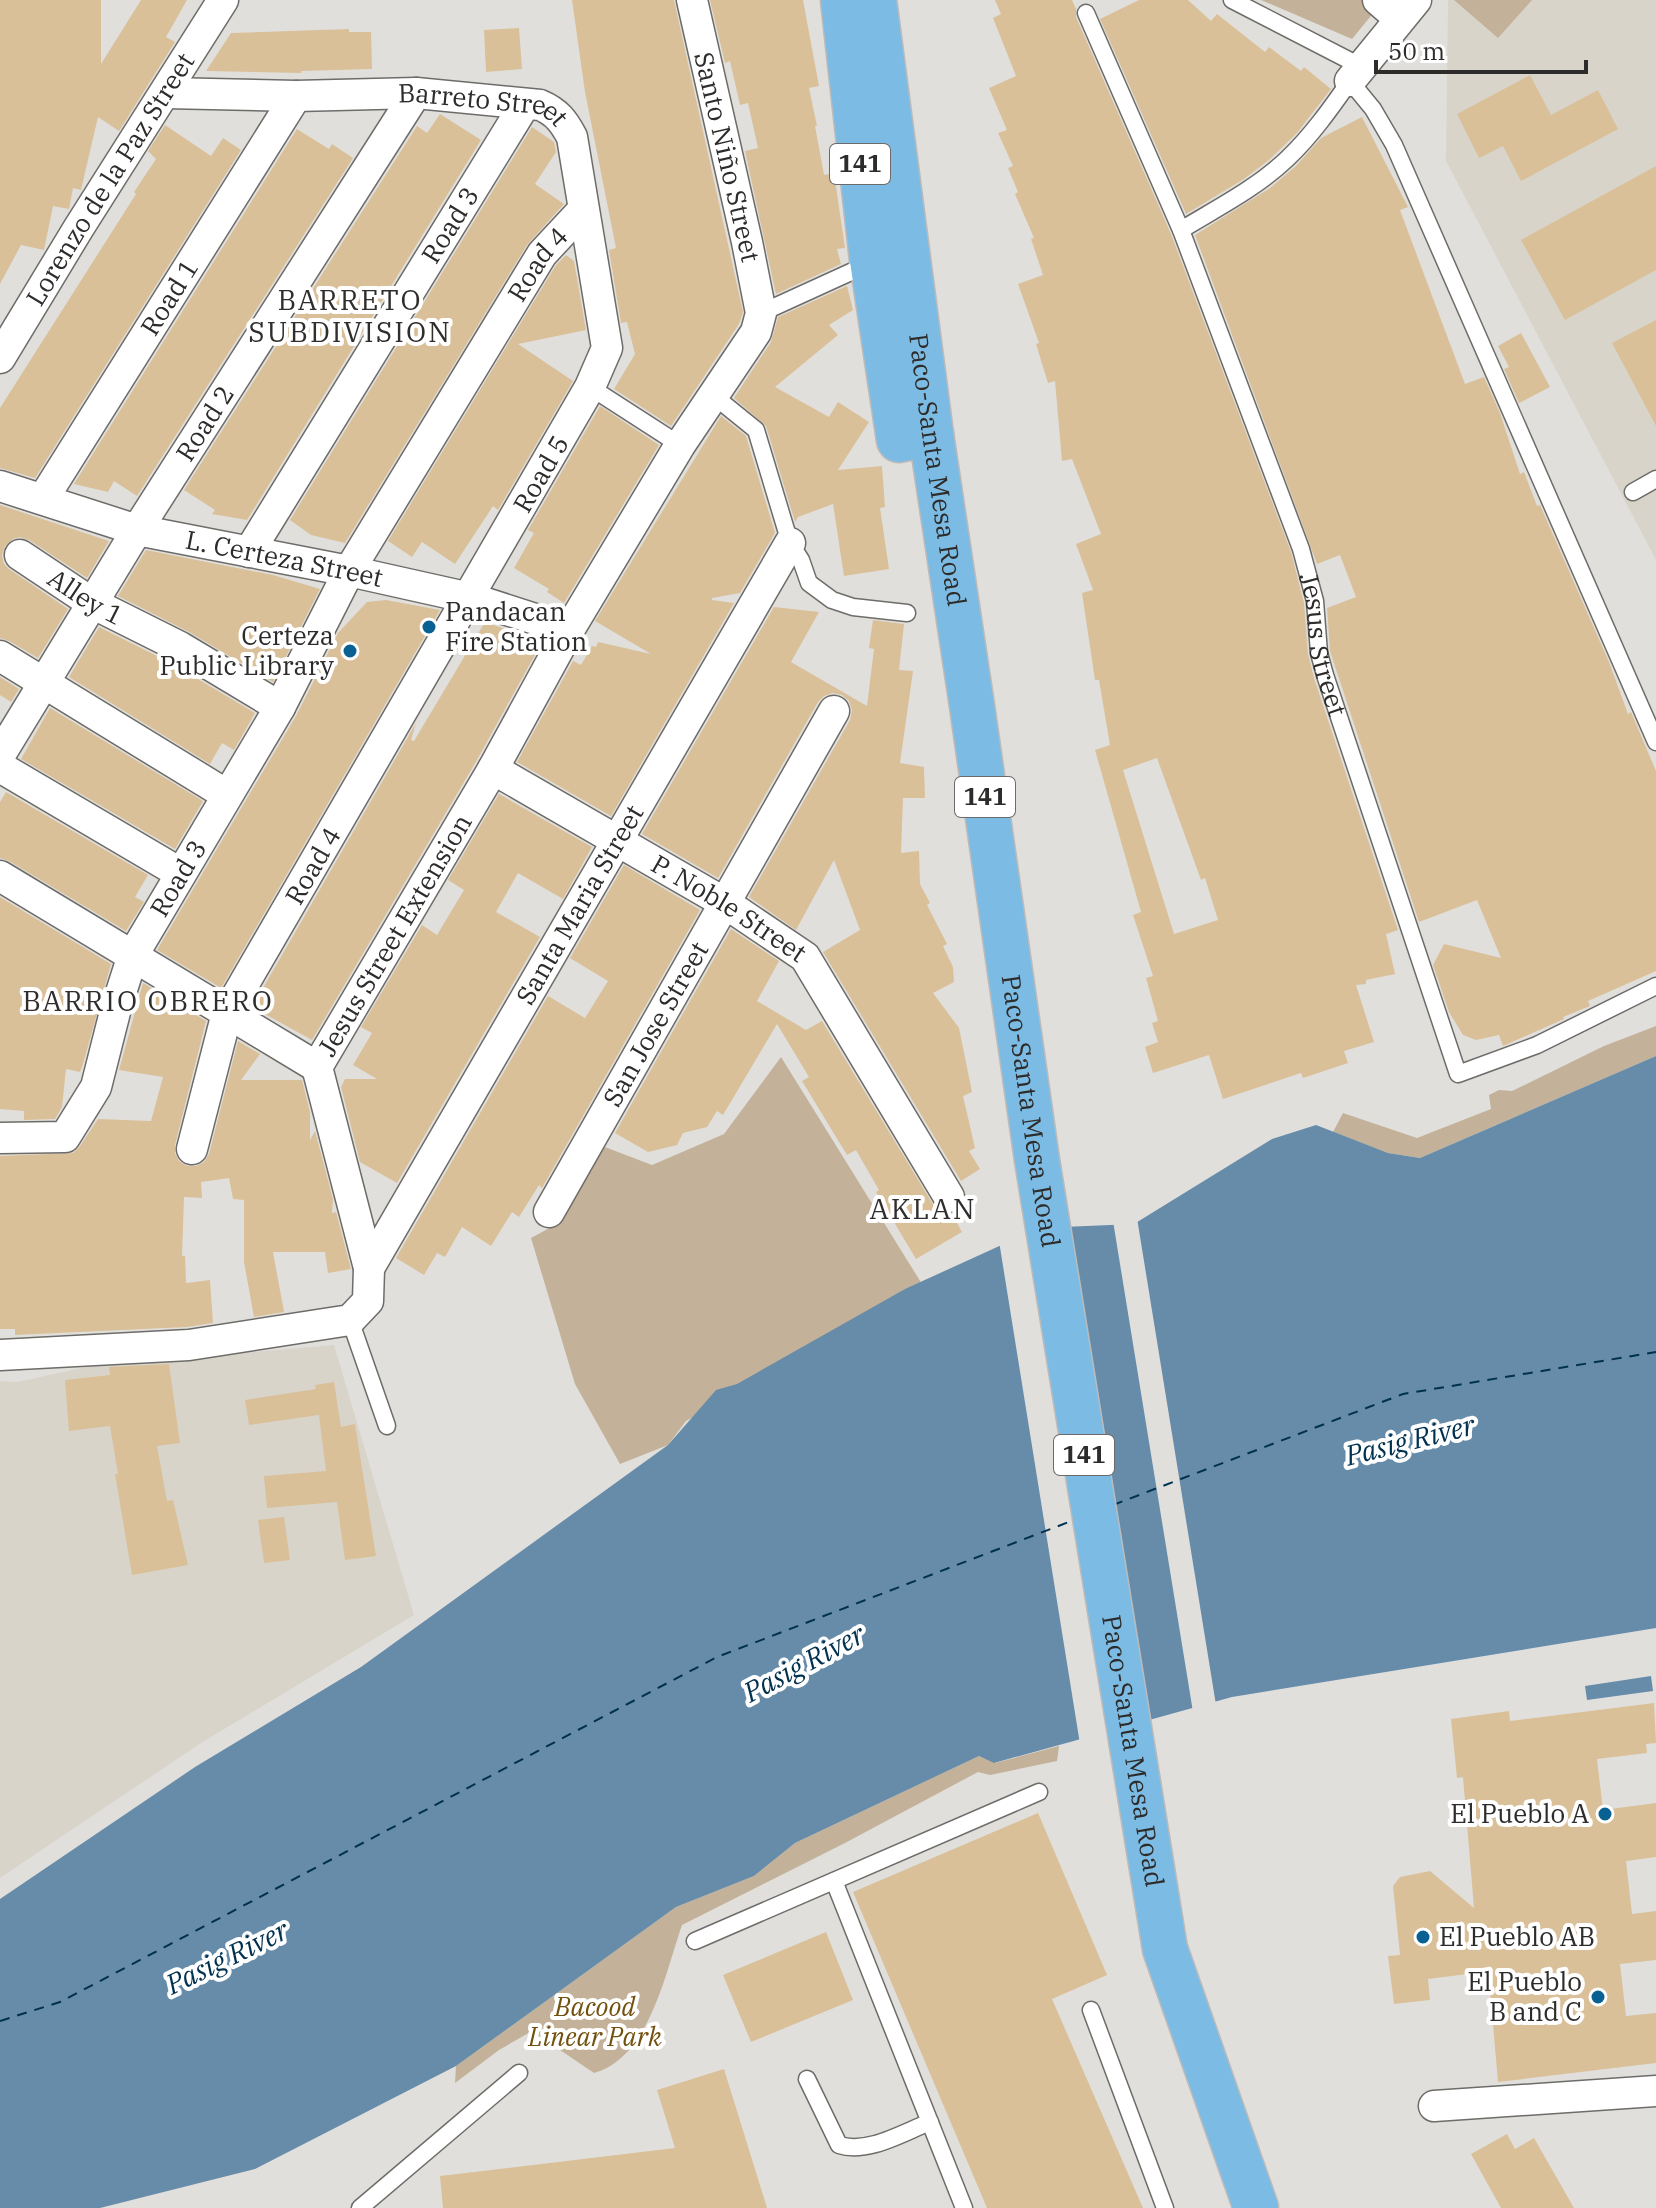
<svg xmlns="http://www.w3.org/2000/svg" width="1656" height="2208" viewBox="0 0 1656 2208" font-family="'IBM Plex Serif',serif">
<rect width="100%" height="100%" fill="#e1dfdc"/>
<!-- built -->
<path fill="#d9d4ca" d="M1448 0H1656V560L1446 161Z
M334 1345 414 1615 201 1743 0 1878V1381L17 1382 91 1366Z"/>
<!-- green -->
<path fill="#c3b299" d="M1261 0H1384L1352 39Z
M1454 0H1532L1498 38Z
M1656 1026V1056L1420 1158 1388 1153 1333 1132 1343 1113 1417 1138 1491 1109 1489 1095 1499 1090 1512 1091 1604 1046Z
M781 1057 922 1284 686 1421 668 1445 620 1464 575 1384 531 1238 557 1224 597 1144 652 1165 724 1134Z
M1059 1746 1057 1761 990 1775 978 1772 845 1843 682 1925C665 1974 649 2058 594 2073L532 2031 499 2050 455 2083 456 2066 676 1907 754 1876 795 1843 979 1756 995 1763Z"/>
<!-- water -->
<path fill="#678ca9" d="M1656 1056V1628L1232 1697 994 1763 979 1756 795 1843 754 1876 676 1907 456 2066 255 2169 100 2208H0V1899L195 1767 361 1667 668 1445 716 1390 737 1384 905 1289 1039 1228 1134 1224 1272 1139 1316 1125 1388 1153 1420 1158Z
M1651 1676 1653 1691 1587 1700 1585 1686Z"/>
<!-- pier -->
<path fill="#e1dfdc" d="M1137 1218 1216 1705 1193 1712 1113 1221Z
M1038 1224 1146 1726 1080 1744 999 1241Z"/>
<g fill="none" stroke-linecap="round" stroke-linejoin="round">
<!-- ferry -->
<path stroke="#00314f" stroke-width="2" stroke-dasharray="10 8" stroke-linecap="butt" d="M1113 1505 1403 1394 1656 1352
M0 2021 60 2002 717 1657 1074 1520"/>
</g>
<!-- building -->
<path fill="#d9c099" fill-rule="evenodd" d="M0 0H101V64L141 0H187L166 37 175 42 119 131 98 117 81 190 73 188 69 209 53 206 44 250 21 245 0 284Z
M572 0H674L743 312 739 324 671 426 614 389 635 354 627 322 621 323 609 250 616 248 585 92Z
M710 0H803L819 86 809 88 817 126H815L824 175 834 173 845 248 837 249 841 264 776 294 745 151 758 148 748 103 740 105 730 61 725 63Z
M995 0H1072L1076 9V17L1171 234 1291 552 1304 603 1308 654 1314 678 1398 930 1386 934 1395 974 1366 980V984L1356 985 1374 1042 1344 1051 1348 1063 1303 1078 1301 1073 1223 1099 1209 1055 1153 1073 1145 1047 1158 1042 1152 1023 1158 1021 1146 978 1153 976 1133 915 1141 912 1095 750 1110 745 1099 680H1095L1082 593 1093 590 1076 544 1101 534 1072 459 1062 461 1055 381 1048 383 1036 344 1039 343 1018 284 1043 275 1031 239 1034 238 1015 194 1018 192 1008 168 1013 166 998 133 1007 130 989 88 1016 76 993 18 1001 14ZM1157 758 1201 880 1205 878 1218 920 1174 934 1123 770Z
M1139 0H1188L1211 21 1217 14 1265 52 1269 47 1301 71 1304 67 1331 89 1297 133 1269 160 1244 179 1186 214 1100 19Z
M519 28 522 69 486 72 484 30Z
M349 29V32H371L372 69 301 71V73L206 71 231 33Z
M1530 75 1551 115 1598 90 1618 129 1521 181 1503 146 1479 158 1457 114Z
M440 114 481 140 247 520 212 514 215 510 184 490 417 126 427 133Z
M1362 117 1408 207 1400 210 1465 384 1484 377 1500 413 1520 474 1524 472 1537 506 1540 505 1609 662 1628 714 1631 712 1656 771V971L1588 1001 1590 1006 1563 1017 1564 1019 1503 1046 1499 1035 1476 1040 1463 1035 1449 1012 1433 965 1444 944 1501 958 1477 900 1419 922 1330 651 1327 608 1356 597 1340 555 1317 564 1195 235 1270 188 1296 166 1321 138Z
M165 125 211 156 223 138 241 150 35 478 0 468V408L136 194 134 192 156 159 148 151Z
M532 127 554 142 556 152 535 184 564 204 527 245 345 543 311 535 290 520Z
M297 129 329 149 332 144 353 158 137 496 114 481 108 492 74 484Z
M1656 166V270L1565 320 1521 240Z
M566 255 574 261 586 330 518 344 573 381 498 510 493 506 455 564 422 542 412 557 388 541 556 265Z
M847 286 853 310 829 325 838 335 775 387 829 417 838 402 869 422 838 470 882 466 885 507 880 508 889 569 844 576 833 504 798 517 795 522 766 426 734 398 771 342 778 317Z
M1656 320V426L1612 343Z
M1521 333 1550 387 1519 403 1504 369 1509 367 1498 346Z
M600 406 659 445 564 603 547 592 549 589 514 568 534 533 528 530Z
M721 416 746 436 775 533 740 593 712 598V600L734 603 611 816 517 762 573 661 581 665 592 646 596 647 598 642 651 654 595 621Z
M0 505 109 541 87 578 29 540 20 537 13 539 5 546 2 555 4 564 9 569 68 609 38 658 9 641 0 638Z
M146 550 273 575 320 589 273 682 189 632 118 596Z
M386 600 440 610 221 988 157 950 296 716 338 633 367 602Z
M774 607 819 612 791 662 867 706 874 649 869 648 873 620 904 624 899 670 913 671 900 763 924 767 925 798H903L901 853 919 851 920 884 930 903 927 905 947 944 943 946 953 967 954 982 933 993 959 1028 972 1092 963 1096 975 1148 969 1151 980 1169 961 1181 823 952 860 930 834 860 796 930 749 897 850 720 852 710 849 701 842 695 833 693 824 696 818 702 718 878 642 834Z
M485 622 542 642 477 760 312 1040 252 1007 416 723 411 740 414 741Z
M99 627 171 663 255 713 234 750 222 743 210 764 69 677Z
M0 677 19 689 11 702 0 695Z
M50 708 203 801 175 849 21 759Z
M6 792 148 875 135 897 144 902 126 931 9 861 0 858V802Z
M499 794 592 847 563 899 518 873 496 912 540 937 397 1183 360 1162 341 1087 345 1079H377L353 1065 372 1033 361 1027 422 925 437 935 464 890 448 880Z
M624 865 700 910 542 1188 539 1185 519 1217 512 1212 491 1246 462 1227 445 1257 437 1253 424 1275 396 1258 548 996 585 1018 608 981 570 958Z
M0 897 111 964 83 1064 80 1072 66 1069 62 1107 55 1119 24 1120V1111L0 1109Z
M731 929 779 961 757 1001 806 1030 822 1021 934 1206 941 1213 952 1214 962 1232 916 1259 876 1192 879 1190 856 1150 847 1155 802 1081 809 1077 777 1024 723 1115 717 1111 707 1127 683 1133 677 1145 648 1152 615 1133Z
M143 983 206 1021 175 1145V1153L179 1161 187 1166H196L204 1162 209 1154 238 1041 260 1054 241 1080H302L310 1112V1140L315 1131 333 1199 332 1213 336 1212 351 1269 328 1273 325 1252H273L284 1312 254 1317 244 1262V1200L233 1199 229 1178 201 1182 202 1198 184 1197 182 1256H185L186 1283 210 1280 213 1323 187 1327 15 1335V1329H0V1156L73 1153 80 1146 98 1119 151 1121 163 1077 119 1070Z
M169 1364 180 1443 157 1446 167 1501 173 1500 188 1565 132 1575 115 1474H118L110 1426 69 1431 65 1380 110 1375 109 1367Z
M334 1382 341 1427 355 1424 376 1556 345 1560 337 1502 267 1508 264 1476 326 1471 319 1415 249 1425 245 1400 316 1389 315 1385Z
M284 1517 290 1560 264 1563 258 1520Z
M1654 1703 1656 1743 1646 1744 1647 1753 1597 1759 1603 1810 1656 1803V1857L1626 1861 1632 1914 1656 1911V1960L1620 1964 1626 2016 1656 2013V2063L1498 2082 1490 1990 1483 1972 1428 1979 1430 2000 1394 2004 1388 1956 1400 1955 1393 1886 1400 1877 1430 1871 1474 1908 1463 1777 1457 1778 1451 1719 1509 1711 1510 1721Z
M1038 1813 1107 1975 1052 1999 1143 2208H987L853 1892Z
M826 1932 853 2000 751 2042 723 1975Z
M724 2069 767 2208H443L440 2176 675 2148 657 2090Z
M1507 2134 1515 2149 1534 2138 1574 2208H1501L1471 2154Z"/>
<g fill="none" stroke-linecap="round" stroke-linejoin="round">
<!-- lane casing -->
<g stroke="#6d6c69" stroke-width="19">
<g id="lane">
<path d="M1232 0 1362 67"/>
<path id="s1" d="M1086 13 1181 230 1301 549 1315 601 1319 653 1325 675 1458 1074 1537 1045 1656 986"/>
<path d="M1181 230C1217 208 1257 188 1288 158 1312 135 1331 108 1350 81L1373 109 1394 145 1656 742"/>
<path d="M761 313 853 271"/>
<path d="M590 387 680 445"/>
<path d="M714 396 756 430 790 543 801 560 809 583 832 600 853 607 907 613"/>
<path d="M1633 492 1656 479"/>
<path d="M350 1320 387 1426"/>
<path d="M834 1881 964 2208"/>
<path d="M695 1941 1039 1792"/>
<path d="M1091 2010 1165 2208"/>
<path d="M807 2079 839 2145C868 2154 902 2133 930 2122"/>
<path d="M360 2208 519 2073"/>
</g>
</g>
<!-- street casing -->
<g stroke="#6d6c69" stroke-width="33">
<g id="street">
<path d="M1378 0 1400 19"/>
<path d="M1350 81 1416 0"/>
<path id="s2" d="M166 93 296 96 416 93 540 105C557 112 564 122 572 137L607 348 590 387 227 1013 192 1149"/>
<path id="s3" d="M0 358 78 229 223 0"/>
<path id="s4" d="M0 486 137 530 349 571 470 598 569 630"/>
<path id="s5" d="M43 499 296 96"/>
<path id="s6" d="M249 552 525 104"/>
<path id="s7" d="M20 555 92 603 180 647 280 707"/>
<path d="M0 656 227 795"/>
<path id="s8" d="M0 755 137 530 416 93"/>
<path d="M0 767 180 873"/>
<path id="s9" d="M493 769 725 903 805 957 949 1197"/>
<path d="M0 876 317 1067"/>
<path id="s10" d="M0 1138 65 1137 96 1087 116 1008 133 955 280 707 349 571 542 254 583 210"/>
<path id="s11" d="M549 1212 834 711"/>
<path id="s12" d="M369 1268 790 543"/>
<path id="s13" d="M0 1355 189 1345 350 1320 368 1301 369 1268 317 1067 493 769 569 630 680 445 756 332 761 313 747 242 692 0"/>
<path d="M1434 2106 1656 2091"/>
</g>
</g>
<!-- primary casing -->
<g stroke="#bcbbbb" stroke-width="47">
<g id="primary">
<path d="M843 0 872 260 899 440 931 434"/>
<path id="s14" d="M874 0 931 434 972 706 1037 1160 1165 1949 1256 2208"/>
</g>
</g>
<!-- lane -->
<use href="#lane" stroke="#fff" stroke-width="16"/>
<!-- street -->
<use href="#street" stroke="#fff" stroke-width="30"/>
<!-- primary -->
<use href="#primary" stroke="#7cbce4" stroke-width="44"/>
</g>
<!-- markers -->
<g fill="#086192" stroke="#fff" stroke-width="3">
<circle cx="429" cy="627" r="8"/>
<circle cx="350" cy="651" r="8"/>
<circle cx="1605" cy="1814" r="8"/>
<circle cx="1423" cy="1937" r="8"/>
<circle cx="1598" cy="1997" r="8"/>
</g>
<g text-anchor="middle" stroke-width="8" stroke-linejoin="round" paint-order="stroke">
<!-- shield labels -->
<g fill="#fff" stroke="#6c6b6b" stroke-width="2">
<rect x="830" y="144" width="60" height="40" rx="6"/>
<rect x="955" y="777" width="60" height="40" rx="6"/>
<rect x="1054" y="1435" width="60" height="40" rx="6"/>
</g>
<g font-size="24" font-weight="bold" fill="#2d2c2b">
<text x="860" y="172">141</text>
<text x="985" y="805">141</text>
<text x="1084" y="1463">141</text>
</g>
<!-- street labels -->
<g font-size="26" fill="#2d2c2b" stroke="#fff">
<text dy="9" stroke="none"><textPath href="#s2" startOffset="318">Barreto Street</textPath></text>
<text transform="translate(727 157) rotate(77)" y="9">Santo Niño Street</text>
<text dy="9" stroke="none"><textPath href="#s3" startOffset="210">Lorenzo de la Paz Street</textPath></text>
<text dy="9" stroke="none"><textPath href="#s6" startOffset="384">Road 3</textPath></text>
<text dy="9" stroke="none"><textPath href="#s10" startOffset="1062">Road 4</textPath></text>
<text dy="9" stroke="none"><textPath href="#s5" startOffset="238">Road 1</textPath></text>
<text dy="9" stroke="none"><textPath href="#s8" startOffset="390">Road 2</textPath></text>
<text dy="9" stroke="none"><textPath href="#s14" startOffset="474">Paco-Santa Mesa Road</textPath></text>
<text transform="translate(541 474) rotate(-60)" y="9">Road 5</text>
<text dy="9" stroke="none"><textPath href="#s4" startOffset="294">L. Certeza Street</textPath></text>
<text dy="9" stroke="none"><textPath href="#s7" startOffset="78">Alley 1</textPath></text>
<text dy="9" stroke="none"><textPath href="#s1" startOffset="676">Jesus Street</textPath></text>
<text transform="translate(313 866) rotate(-60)" y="9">Road 4</text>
<text dy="9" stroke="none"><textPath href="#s10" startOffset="350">Road 3</textPath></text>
<text dy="9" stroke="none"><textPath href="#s12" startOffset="420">Santa Maria Street</textPath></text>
<text dy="9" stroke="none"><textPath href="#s9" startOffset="274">P. Noble Street</textPath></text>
<text dy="9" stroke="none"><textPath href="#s13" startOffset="772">Jesus Street Extension</textPath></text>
<text dy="9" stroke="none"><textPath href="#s11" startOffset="216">San Jose Street</textPath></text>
<text dy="9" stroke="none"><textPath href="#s14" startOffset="1122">Paco-Santa Mesa Road</textPath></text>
<text dy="9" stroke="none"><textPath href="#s14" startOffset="1770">Paco-Santa Mesa Road</textPath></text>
</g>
<!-- poi labels -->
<g font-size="26" fill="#2d2c2b" stroke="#fff" text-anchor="end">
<text x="445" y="621" text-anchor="start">Pandacan<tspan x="445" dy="30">Fire Station</tspan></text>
<text x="334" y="645">Certeza<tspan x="334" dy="30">Public Library</tspan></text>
<text x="1589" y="1823">El Pueblo A</text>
<text x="1439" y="1946" text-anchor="start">El Pueblo AB</text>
<text x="1582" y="1991">El Pueblo<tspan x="1582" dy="30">B and C</tspan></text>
</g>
<!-- park labels -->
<g font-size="26" font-style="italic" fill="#72500d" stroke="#fff">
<text x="595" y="2016">Bacood<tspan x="595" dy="30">Linear Park</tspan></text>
</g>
<!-- neighbourhood labels -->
<g font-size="28" letter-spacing="2" fill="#302e2c" stroke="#fff">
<text x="350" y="310">BARRETO<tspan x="350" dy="32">SUBDIVISION</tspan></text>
<text x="148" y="1011">BARRIO OBRERO</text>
<text x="923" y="1219">AKLAN</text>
</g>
<!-- water labels -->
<g font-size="28" font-style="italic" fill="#00314f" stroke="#fff">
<text transform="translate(1410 1440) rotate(-14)" y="10">Pasig River</text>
<text transform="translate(804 1663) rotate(-28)" y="10">Pasig River</text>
<text transform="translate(227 1957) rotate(-26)" y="10">Pasig River</text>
</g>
</g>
<!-- scale -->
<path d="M1376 60v12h210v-12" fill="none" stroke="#2d2c2b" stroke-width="4"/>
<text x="1388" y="60" font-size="24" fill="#2d2c2b" stroke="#ffffff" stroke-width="6" paint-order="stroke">50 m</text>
</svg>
